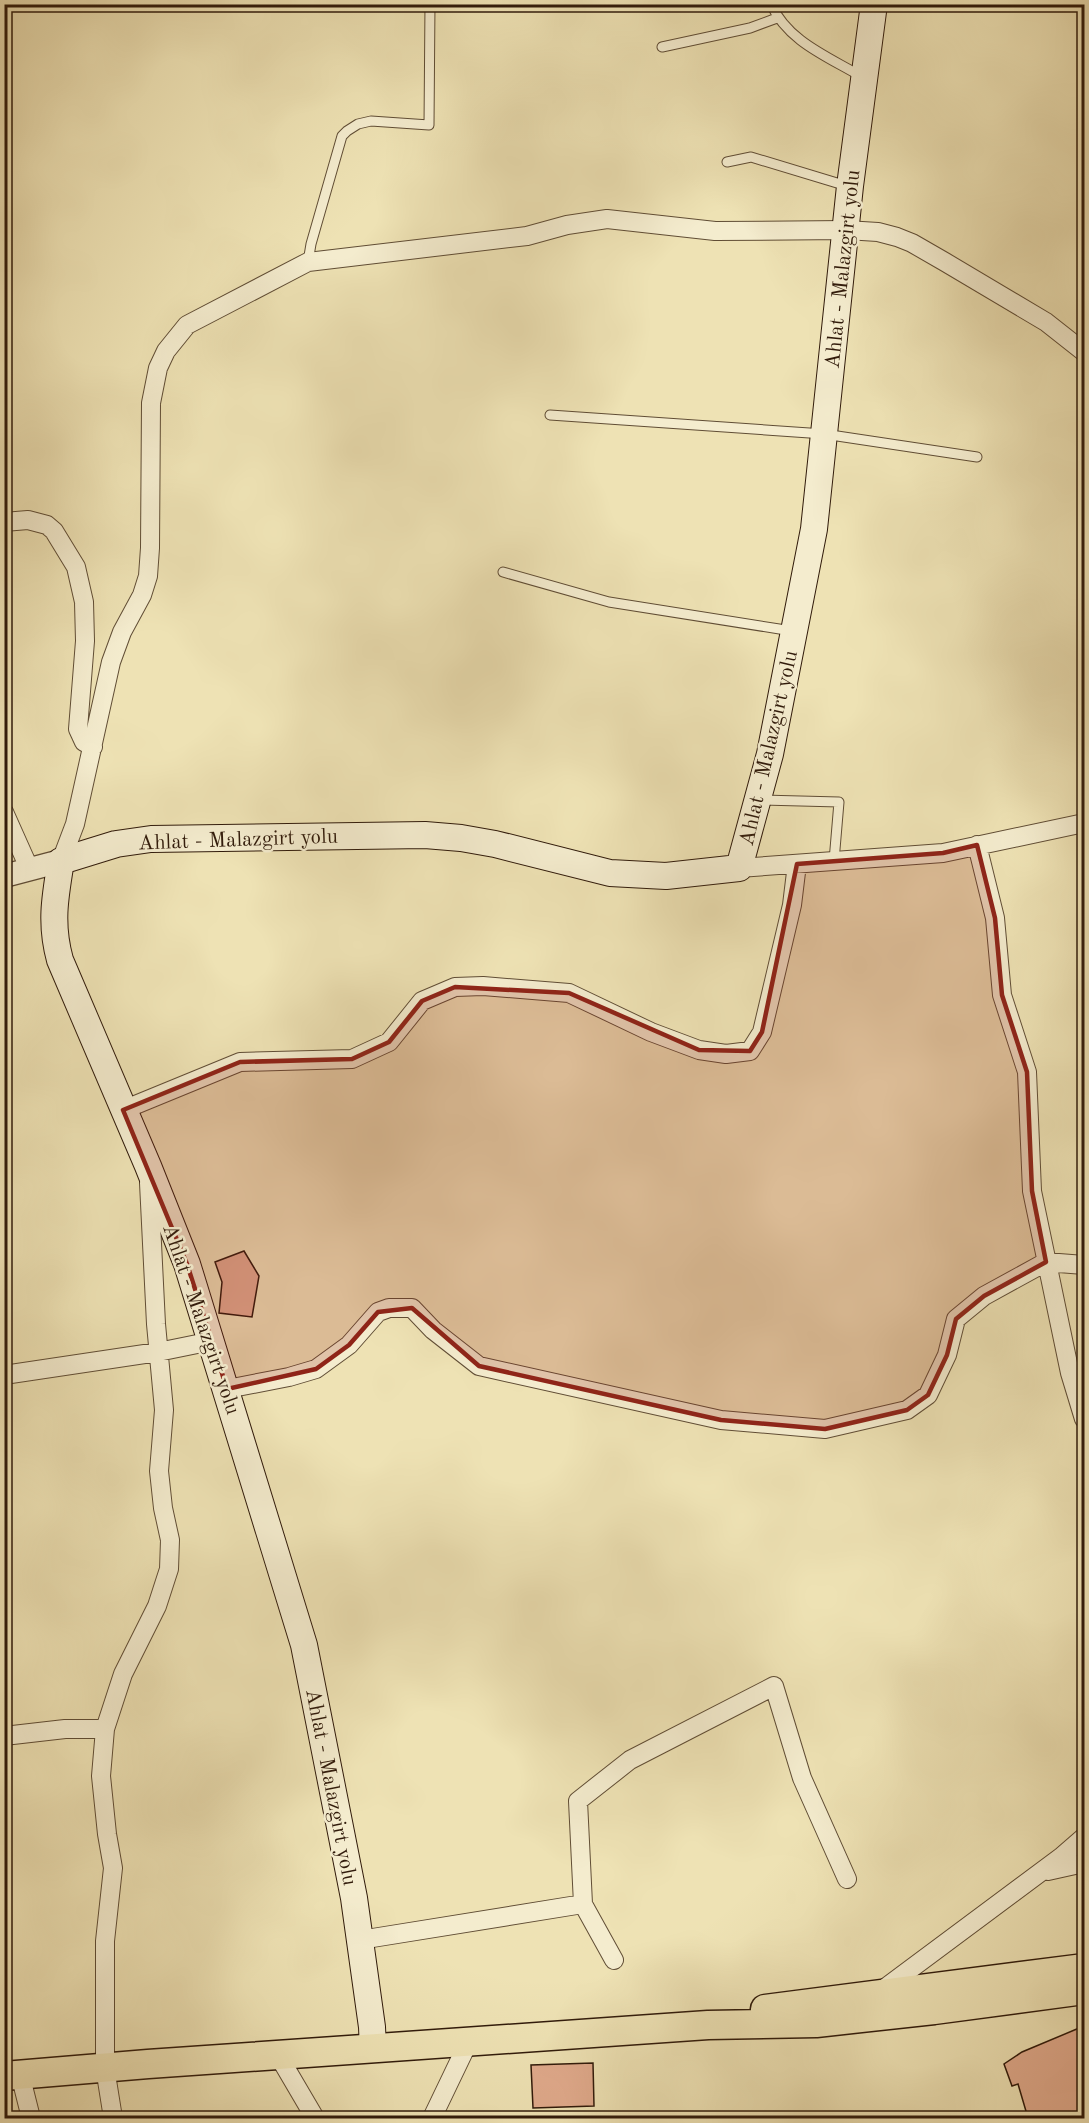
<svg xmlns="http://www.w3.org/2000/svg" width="1089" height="2123" viewBox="0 0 1089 2123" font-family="'Old Standard TT',serif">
<rect width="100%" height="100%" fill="#eee2b4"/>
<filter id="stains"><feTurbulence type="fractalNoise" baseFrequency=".00333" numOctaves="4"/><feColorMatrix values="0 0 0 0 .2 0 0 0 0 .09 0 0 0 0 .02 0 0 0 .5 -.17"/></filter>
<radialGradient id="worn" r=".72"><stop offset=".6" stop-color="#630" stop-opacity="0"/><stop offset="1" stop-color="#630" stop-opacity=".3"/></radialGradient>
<!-- building -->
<path fill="#e0aa8c" stroke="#311b0b" stroke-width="1.5" d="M244 1251 259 1276 252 1317 219 1313 222 1282 215 1262Z
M1084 2026V2118H1028L1018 2084 1012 2086 1004 2064 1022 2052Z
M593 2063 594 2106 533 2108 531 2065Z"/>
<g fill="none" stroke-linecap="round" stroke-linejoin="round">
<!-- service casing -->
<g stroke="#604d35" stroke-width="11">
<path id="service" d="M771 4C788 42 829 57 862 77
M662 47 750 28 777 18
M727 162 751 157 847 186
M308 262 311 244 342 136 347 131 358 124 371 121 429 125 430 4
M550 415 824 434 977 457
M503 572 609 602 792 631
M759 800 839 802 834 861"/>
</g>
<!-- minor casing -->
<g stroke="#604d35" stroke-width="20">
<path id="minor" d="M4 522 28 520 47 525 54 531 76 567 84 602 85 641 78 729 84 742 93 747
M4 812 29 868
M977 845 995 918 1002 995 1027 1072 1032 1191 1070 1373 1084 1419
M61 861 75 824 111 662 122 632 142 595 148 576 150 548 151 403 158 368 166 351 187 325 308 262 527 236 567 225 607 219 715 231 846 230 878 232 897 237 912 243 945 262 1046 322 1084 352
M739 868 943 853 1084 823
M123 1110 240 1062 352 1059 389 1042 422 1001 455 987 483 986 569 993 651 1032 699 1050 726 1054 750 1051 762 1032 792 905 797 864
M4 1375 158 1352 212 1341
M227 1389 289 1377 316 1369 349 1345 378 1312 389 1308H412L433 1330 479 1366 721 1420 825 1429 907 1410 928 1395 947 1355 956 1319 984 1296 1046 1262 1084 1265
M4 1736 65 1729H105
M1048 1871 1084 1863
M360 1940 583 1904
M614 1960 583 1904 578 1801 630 1760 774 1686 802 1778 847 1879
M881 1991 1061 1857 1084 1837
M278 2055 315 2118
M20 2074 31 2118
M113 2118 105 2068V1941L113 1868 107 1834 101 1776 105 1729 123 1674 157 1606 169 1569 170 1540 163 1508 159 1471 164 1410 156 1324 149 1183
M432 2118 468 2043"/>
</g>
<!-- tertiary casing -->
<g stroke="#604d35" stroke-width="25">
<path id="tertiary" d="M4 876 61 861"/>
</g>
<!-- secondary casing -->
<g stroke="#311b0b" stroke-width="28">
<path id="secondary" d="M373 2049 372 2027 354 1898 304 1645 187 1264 148 1166 60 960C50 924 55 897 61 861L116 844 151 839 425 835 461 838 495 844 610 873 666 876 739 868 770 754 814 529 850 186 874 4"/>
</g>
<!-- primary casing -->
<g stroke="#311b0b" stroke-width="31">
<path id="primary" d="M765 2009 1084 1968
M4 2076 148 2064 708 2025 816 2023 934 2010 1084 1990"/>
</g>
<!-- service -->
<use href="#service" stroke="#f4ecce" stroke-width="9"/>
<!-- minor -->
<use href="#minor" stroke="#f4ecce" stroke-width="18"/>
<!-- tertiary -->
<use href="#tertiary" stroke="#f4ecce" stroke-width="22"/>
<!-- secondary -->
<use href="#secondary" stroke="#f4ecce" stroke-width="26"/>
<!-- primary -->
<use href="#primary" stroke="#eee2b4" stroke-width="28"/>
</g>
<!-- marked area -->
<path fill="#8f2418" fill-opacity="0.2" stroke="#8f2418" stroke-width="4.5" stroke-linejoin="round" d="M977 845 995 918 1002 995 1027 1072 1032 1191 1046 1262 984 1296 956 1319 947 1355 928 1395 907 1410 825 1429 721 1420 479 1366 412 1308 378 1312 349 1345 316 1369 227 1389 187 1264 123 1110 240 1062 352 1059 389 1042 422 1001 455 987 569 993 699 1050 750 1051 762 1032 797 864 943 853Z"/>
<g text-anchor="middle" stroke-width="5" stroke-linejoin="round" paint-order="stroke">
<!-- street labels -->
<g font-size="21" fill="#311b0b" stroke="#f4ecce">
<text transform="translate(842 269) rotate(-84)" y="7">Ahlat - Malazgirt yolu</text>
<text transform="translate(768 748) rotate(-77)" y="7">Ahlat - Malazgirt yolu</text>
<text transform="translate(238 839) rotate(-2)" y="7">Ahlat - Malazgirt yolu</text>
<text transform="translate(202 1319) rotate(71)" y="7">Ahlat - Malazgirt yolu</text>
<text transform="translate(332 1787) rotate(79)" y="7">Ahlat - Malazgirt yolu</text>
</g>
</g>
<!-- margin -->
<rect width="1089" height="2123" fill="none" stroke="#eee2b4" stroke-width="24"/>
<rect x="6" y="6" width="1077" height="2111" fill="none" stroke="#311b0b" stroke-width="3"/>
<rect x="12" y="12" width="1065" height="2099" fill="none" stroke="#311b0b" stroke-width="1.5"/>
<rect width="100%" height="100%" filter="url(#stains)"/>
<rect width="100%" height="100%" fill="url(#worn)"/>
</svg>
